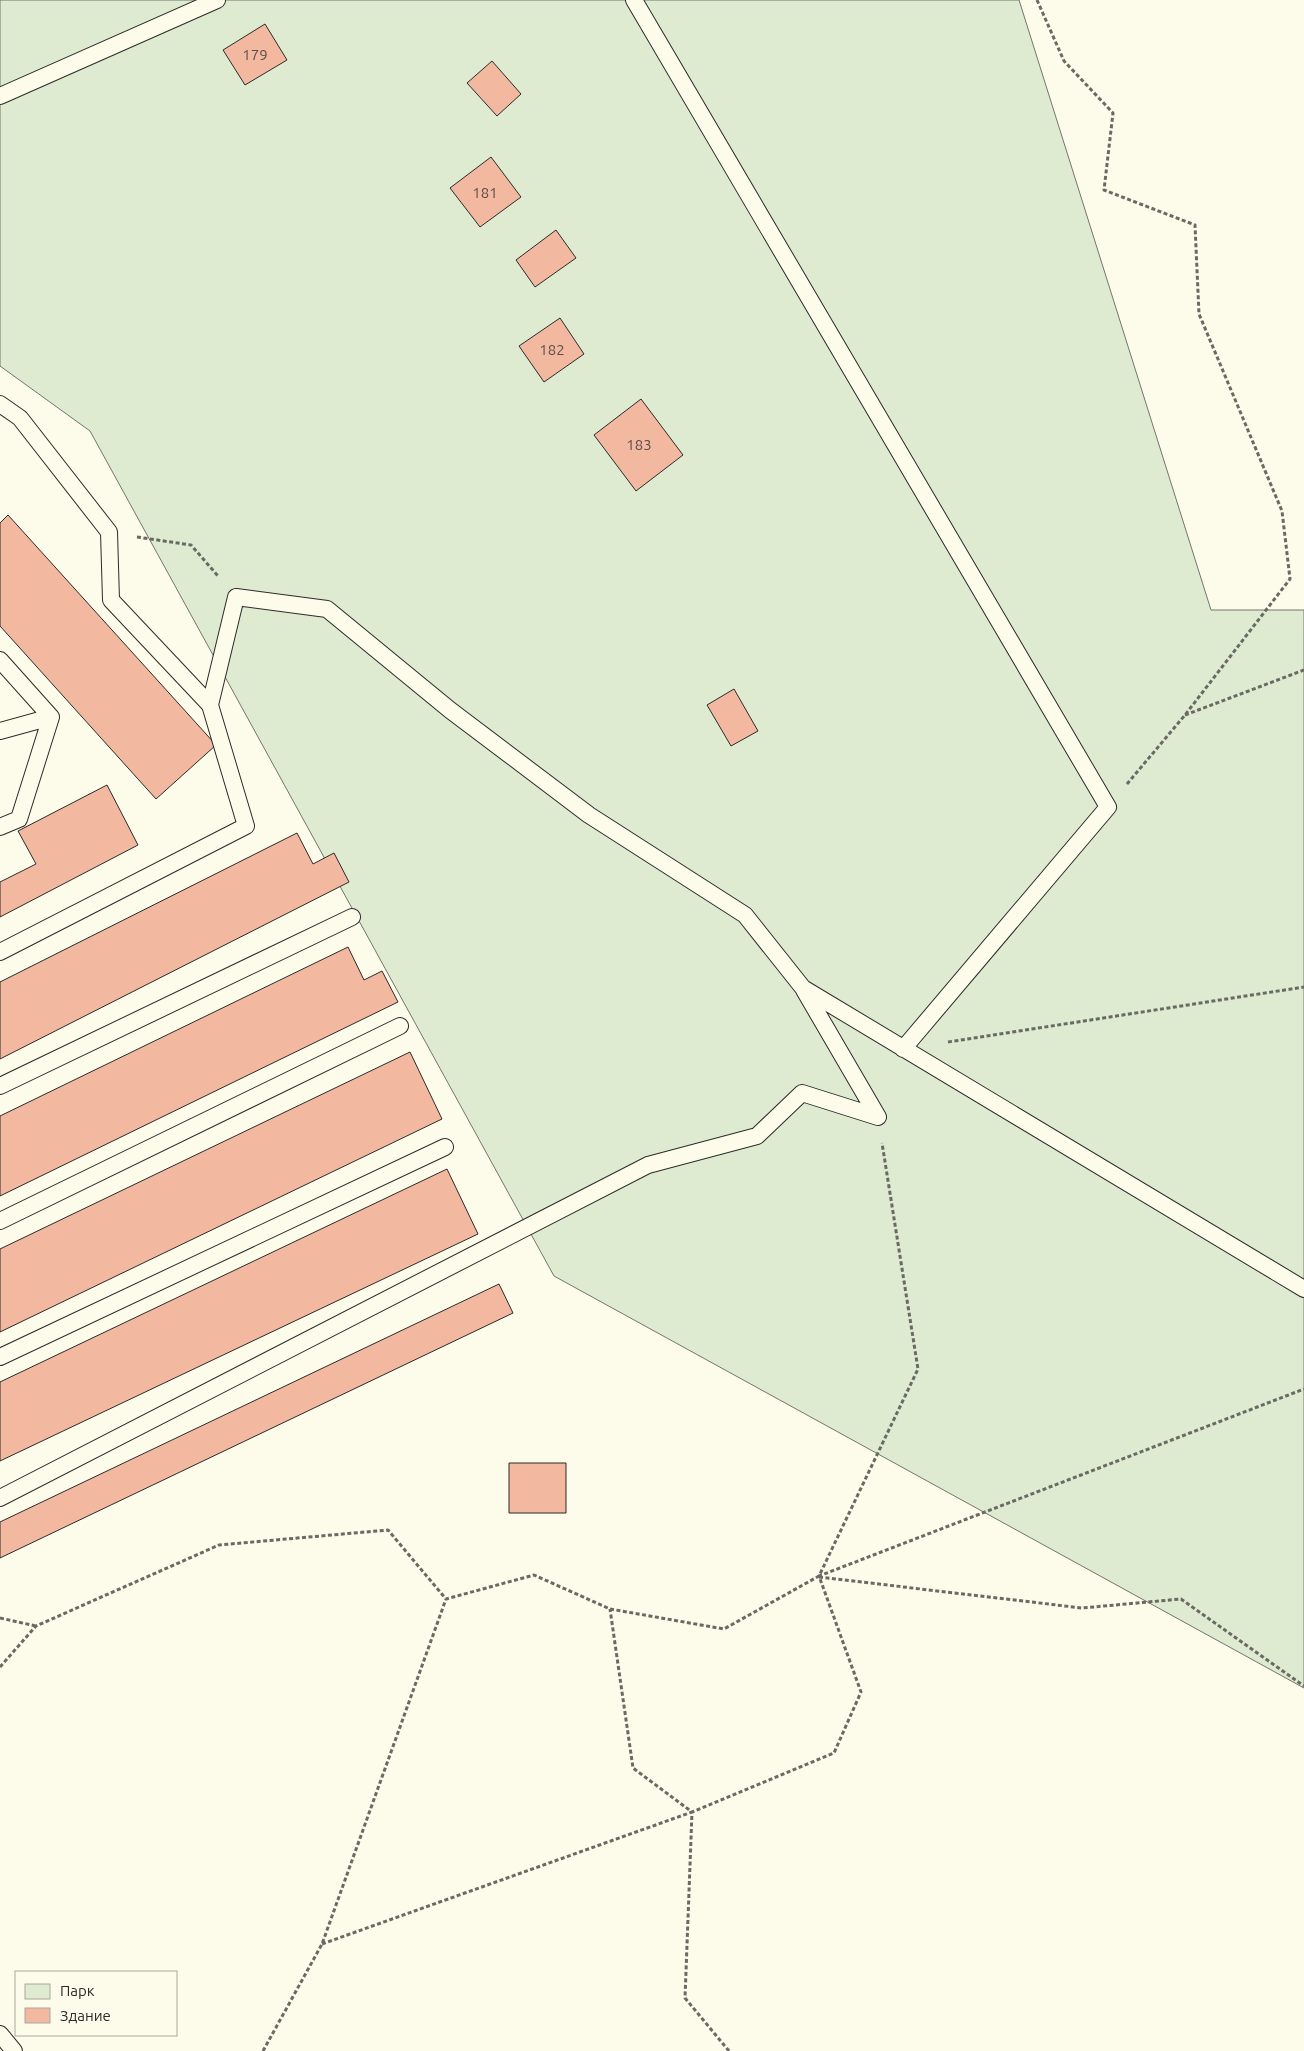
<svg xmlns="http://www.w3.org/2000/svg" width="1304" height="2051" viewBox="0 0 1304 2051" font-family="Ubuntu,sans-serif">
<rect width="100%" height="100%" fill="#fdfbea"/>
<!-- green -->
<path fill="#deebd1" stroke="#74746e" d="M0 0H1019L1211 610H1304V1688L554 1276 90 431 0 366Z"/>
<!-- building -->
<path fill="#f2b8a0" stroke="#2b2b2b" d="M265 24 287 60 245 85 223 50Z
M492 61 521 94 497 116 467 83Z
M491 157 521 197 480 227 450 188Z
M556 230 576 258 535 287 516 260Z
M560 318 584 354 544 382 519 346Z
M641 399 683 455 636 491 594 435Z
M8 515 216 745 156 799 0 626V523Z
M734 689 758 731 731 746 707 705Z
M107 785 138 845 0 917V882L36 864 18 831Z
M297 833 313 864 334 853 349 882 0 1059V982Z
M348 947 364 980 382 971 398 1002 0 1196V1116Z
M410 1052 442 1119 0 1332V1249Z
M447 1169 478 1234 0 1461V1382Z
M499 1284 513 1313 0 1558V1522Z
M509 1463H566V1513H509Z"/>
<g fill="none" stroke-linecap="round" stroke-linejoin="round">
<!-- service casing -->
<g stroke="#2b2b2b" stroke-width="18">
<path id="service" d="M634 0 1108 807 903 1049
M0 96 217 0
M0 404 20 418 109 532 111 600 210 705 236 597 327 609 450 710 589 815 745 915 803 988 1304 1289
M0 660 51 717 0 731
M0 827 19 819 51 717
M0 952 246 826 210 705
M0 1086 352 917
M0 1221 400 1026
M0 1357 445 1147
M0 1498 648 1165 757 1136 802 1093 878 1117 804 990
M0 2034 14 2051"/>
</g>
<!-- path -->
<path stroke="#6a6964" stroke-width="3" stroke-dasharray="4 2.5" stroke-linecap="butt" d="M1037 0 1064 61 1113 113 1104 190 1195 225 1199 314 1282 511 1290 579 1185 715 1127 784
M137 537 191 545 218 576
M1185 715 1304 670
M948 1042 1304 987
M819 1577 1082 1608 1181 1599 1304 1686
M0 1618 36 1626
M0 1667 36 1626 219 1545 388 1530 446 1599 534 1575 610 1609 724 1629 819 1576 918 1369 882 1143
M322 1944 692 1812 633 1768 610 1609
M263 2051 322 1944 446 1599
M729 2051 685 1998 692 1812 834 1753 861 1692 819 1576 1304 1389"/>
<!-- service -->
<use href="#service" stroke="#fdfbea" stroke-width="16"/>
</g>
<g text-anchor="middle" stroke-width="4" stroke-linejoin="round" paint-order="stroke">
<!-- number labels -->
<g font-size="15" fill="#5d4e48">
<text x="255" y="60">179</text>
<text x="485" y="198">181</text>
<text x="552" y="355">182</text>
<text x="639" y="450">183</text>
</g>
</g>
<!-- legend -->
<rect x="15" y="1971" width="162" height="65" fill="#fdfbea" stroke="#a9a89e"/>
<rect x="25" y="1984" width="25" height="15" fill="#deebd1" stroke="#a9a89e"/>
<text x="60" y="1996" font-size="15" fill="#2b2b2b">Парк</text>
<rect x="25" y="2008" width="25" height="15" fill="#f2b8a0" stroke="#a9a89e"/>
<text x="60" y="2021" font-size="15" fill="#2b2b2b">Здание</text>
</svg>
